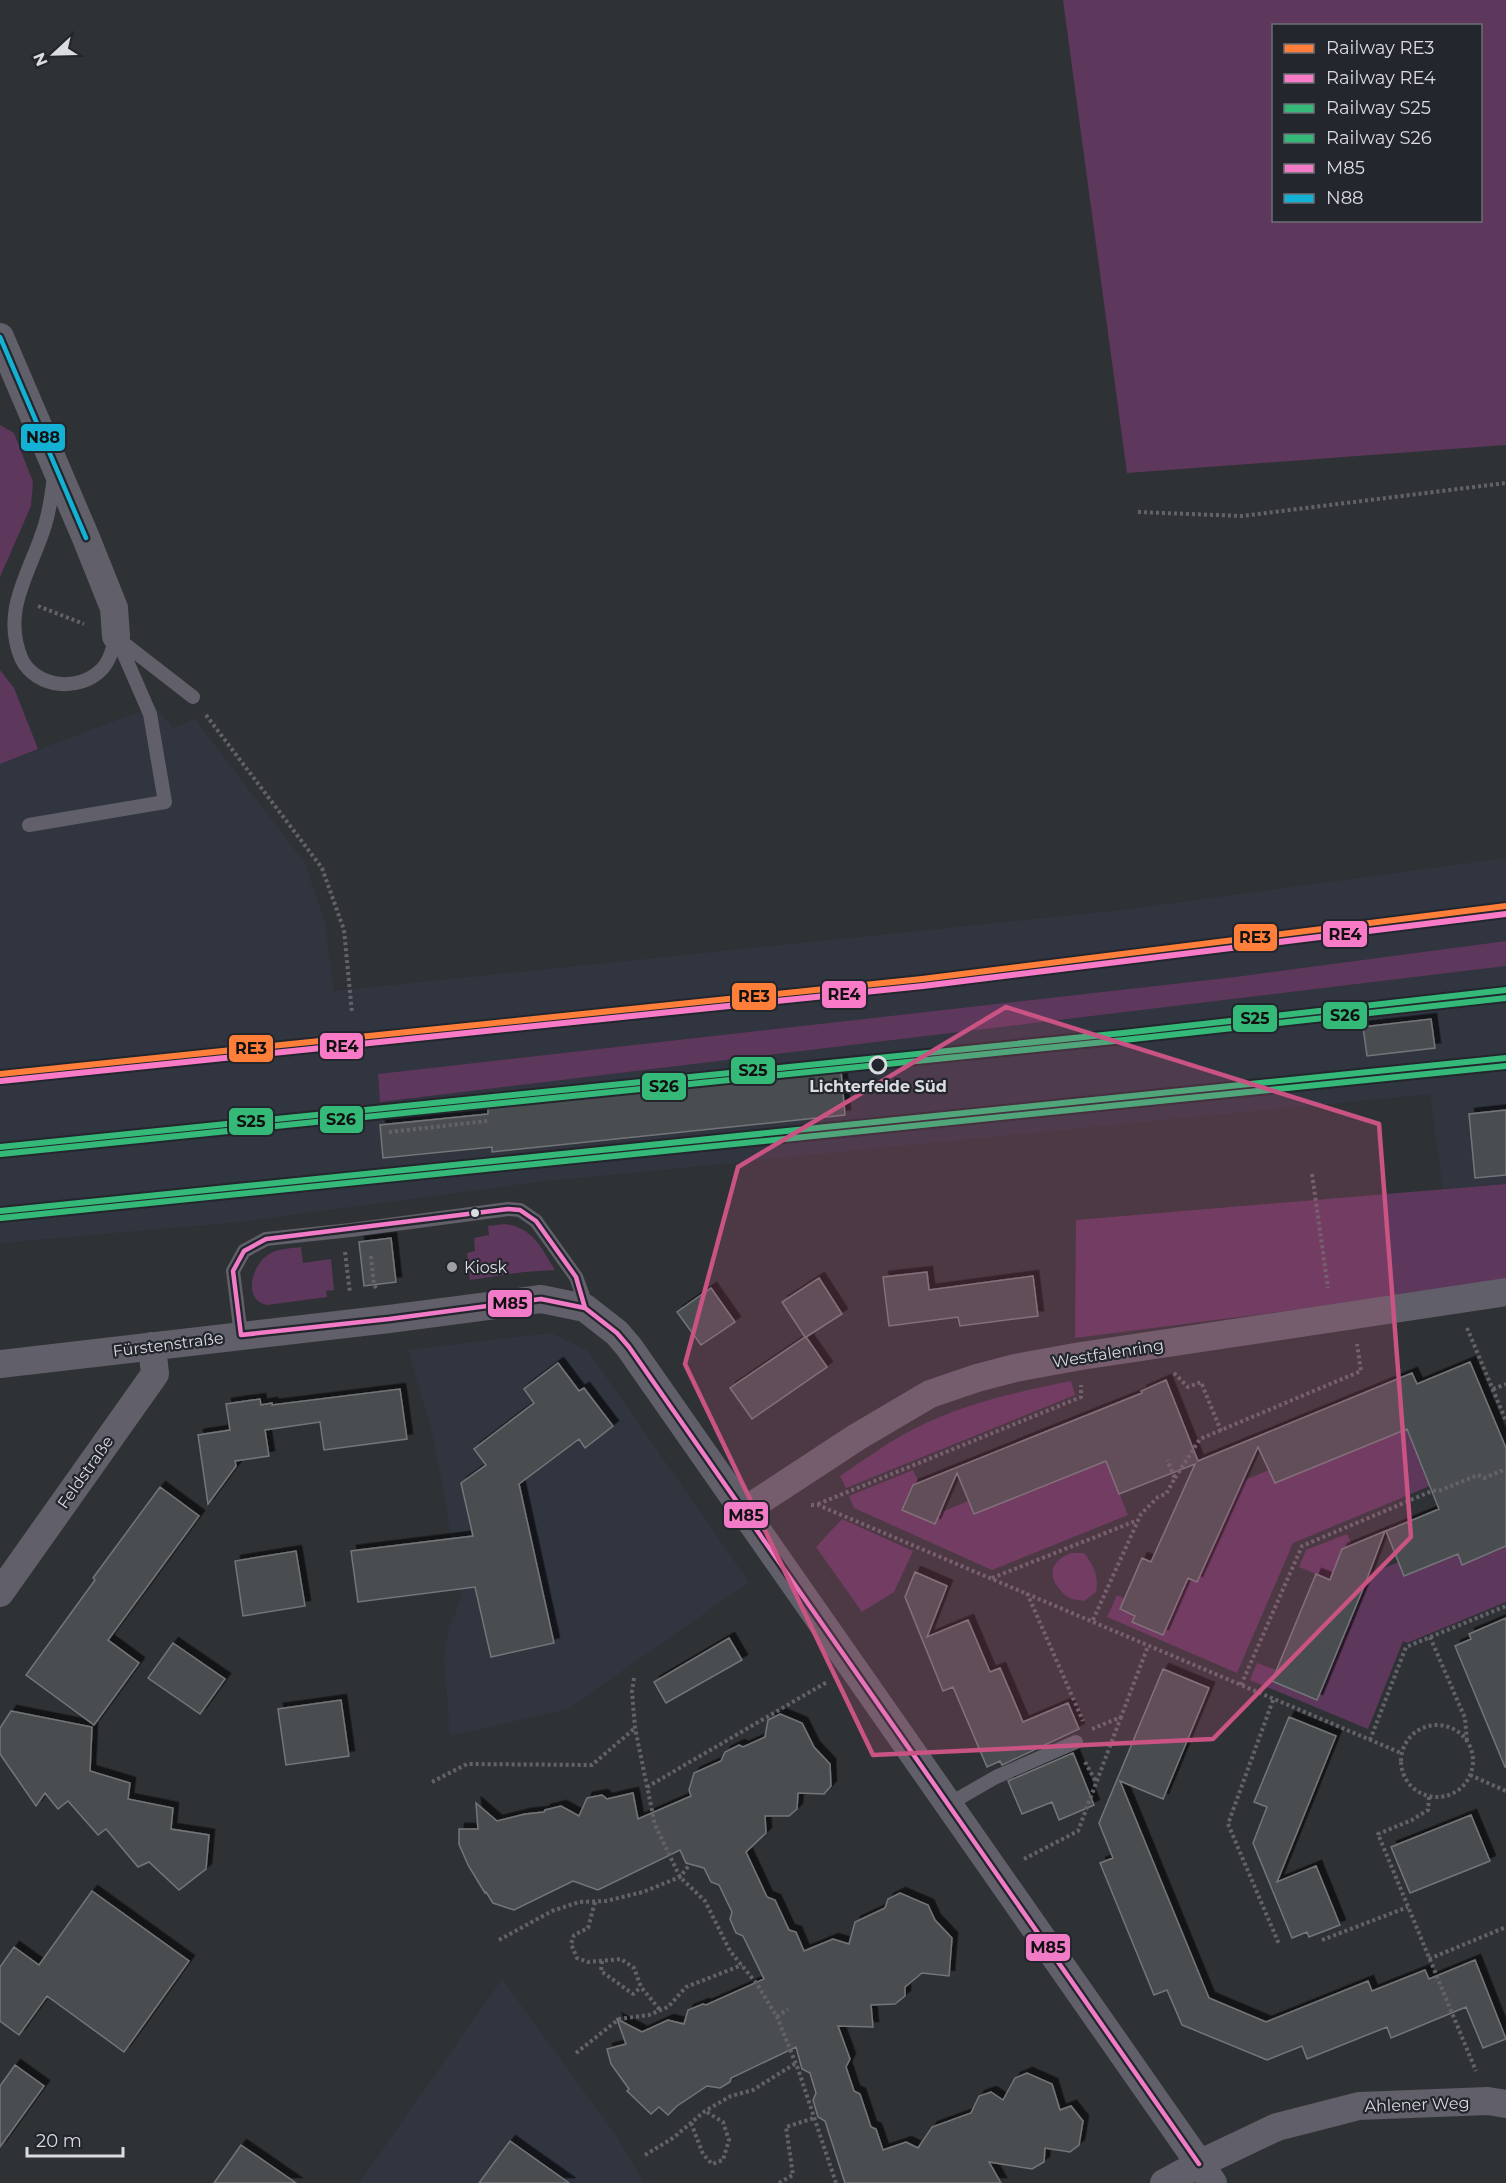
<svg xmlns="http://www.w3.org/2000/svg" width="1506" height="2183" viewBox="0 0 1506 2183" font-family="Montserrat,sans-serif">
<defs>
<filter id="shadow"><feDropShadow dx="5.5" dy="-5.5" stdDeviation="0" flood-color="#0009"/></filter>
</defs>
<rect width="100%" height="100%" fill="#2f3235"/>
<!-- built -->
<path fill="#303540" d="M155 706 173 728 195 719 304 862 325 922 334 991 1123 910 1506 858V941L1235 977 378 1074 380 1102 1506 966V1184L1443 1189 1430 1094 537 1182 240 1222 0 1243V764Z
M551 1333 588 1351 749 1582 568 1709 450 1736 444 1655 449 1629 461 1598 446 1503 430 1423 408 1350Z
M502 1979 617 2137 644 2183H359Z"/>
<!-- green -->
<path fill="#5e375c" fill-rule="evenodd" d="M1063 0H1506V445L1127 473ZM1274 26H1480V220H1274Z
M0 425 14 433 33 482 31 506 0 577Z
M0 670 14 688 38 749 0 764Z
M1506 941V966L380 1102 378 1074 1235 977Z
M1506 1184V1283L1075 1338 1076 1220Z
M505 1224C534 1228 541 1248 555 1270L524 1272 470 1280 467 1253 475 1251 474 1238 489 1235 488 1226Z
M301 1247 303 1263 331 1259 334 1290 326 1291 327 1297 267 1305C242 1300 252 1265 268 1255 277 1248 289 1249 301 1247Z
M1071 1381 1075 1395 846 1488 840 1476C864 1460 888 1442 914 1429 964 1403 1017 1392 1071 1381Z
M1407 1429 1430 1486 1293 1543 1237 1673 1107 1617 1117 1595 1125 1599 1120 1609 1135 1616 1132 1622 1163 1635 1188 1578 1197 1582 1233 1503 1240 1482 1269 1470 1275 1483Z
M1106 1461 1128 1515 992 1570 854 1508 849 1496 913 1470 919 1483 913 1485 902 1510 939 1513 968 1501 974 1514Z
M842 1519 913 1551 894 1592 862 1612 816 1547Z
M1347 1534 1352 1545 1342 1549 1333 1572 1365 1585 1369 1574 1399 1562 1405 1576 1458 1554 1462 1565 1506 1546V1602L1407 1643 1403 1641 1368 1729 1250 1680 1257 1663 1276 1670 1272 1681 1318 1699 1361 1593 1299 1567 1306 1550Z
M1071 1553H1084C1094 1566 1099 1576 1096 1592L1084 1601C1078 1600 1069 1599 1065 1595 1047 1578 1048 1562 1071 1553Z"/>
<!-- building -->
<path fill="#4a4e50" stroke="#737678" stroke-width="1.5" filter="url(#shadow)" d="M1431 1019 1435 1048 1367 1056 1363 1027Z
M841 1071 845 1115 492 1152V1147L383 1158 380 1125 488 1114V1107Z
M1506 1110V1175L1475 1178 1469 1114Z
M391 1238 396 1282 364 1286 359 1242Z
M927 1272 929 1290 1033 1276 1038 1316 960 1326 958 1317 889 1326 883 1277Z
M819 1278 842 1314 806 1337 827 1367 752 1419 730 1388 805 1337 782 1302Z
M711 1288 735 1322 701 1345 677 1312Z
M1470 1362 1506 1448V1546L1462 1565 1458 1554 1404 1576 1386 1531 1439 1509 1407 1429 1275 1483 1258 1447 1197 1582 1188 1578 1163 1635 1132 1622 1135 1616 1120 1609 1142 1558 1151 1562 1195 1464 1119 1494 1106 1461 974 1514 957 1473 935 1524 902 1510 913 1485 1142 1393 1141 1391 1166 1380 1198 1461 1412 1373 1417 1384Z
M558 1363 579 1391 584 1388 613 1426 585 1448 579 1439 519 1484 554 1643 491 1657 475 1587 358 1602 351 1551 473 1536 461 1483 486 1465 474 1449 534 1403 524 1389Z
M400 1389 407 1439 324 1450 320 1422 265 1430 269 1456 235 1461 236 1466 208 1504 198 1435 230 1430 226 1404 260 1399 261 1405 272 1403V1405Z
M160 1487 199 1516 108 1640 139 1663 94 1725 26 1675 95 1580 93 1578Z
M1385 1531 1365 1584 1317 1700 1272 1681 1316 1574 1330 1580 1342 1549Z
M296 1551 305 1606 243 1616 235 1561Z
M915 1572 947 1586 927 1637 968 1620 990 1672 1000 1668 1023 1722 1068 1703 1079 1729 1002 1765 1000 1761 987 1767 953 1687 943 1691 905 1597Z
M1506 1618V1767H1505L1455 1646 1471 1639 1469 1634Z
M729 1638 742 1660 666 1703 654 1682Z
M173 1643 225 1679 200 1714 148 1678Z
M1163 1669 1209 1688 1163 1799 1120 1781 1209 1998 1266 2022 1368 1981 1372 1991 1425 1970 1429 1979 1475 1960 1506 2039 1483 2048 1466 2007 1391 2038 1387 2027 1307 2059 1302 2046 1267 2060 1182 2025 1167 1990 1154 1995 1100 1863 1113 1858 1099 1823Z
M341 1700 349 1756 286 1765 278 1709Z
M11 1711 92 1727 90 1771 130 1783 128 1799 173 1808 171 1829 209 1835 206 1869 179 1890 149 1862 138 1867 106 1829 98 1835 68 1801 58 1809 45 1793 36 1806 0 1754V1728Z
M780 1714 802 1723 814 1747 830 1764 831 1786 824 1794 798 1793 797 1809 789 1816H765L766 1833 746 1852 767 1897 775 1900 789 1930 796 1932 804 1951 833 1939 849 1944 855 1922 885 1908 888 1899 900 1893 928 1905 935 1920 952 1938 949 1976 922 1973 905 1987V1996L895 2004 871 2005 873 2027 838 2026 850 2059 846 2067 854 2091 860 2094 871 2127 876 2129 883 2150 906 2142 918 2148 932 2127 971 2113 979 2096 991 2092 1003 2100 1015 2078 1027 2073 1052 2084 1060 2110 1071 2106 1083 2121 1079 2145 1070 2152 1045 2148 1044 2162 1032 2169 989 2162 1001 2183H845L825 2121 818 2117 813 2100 816 2093 810 2073 802 2069 796 2047 731 2078 730 2082 720 2088 707 2086 677 2106 668 2115 659 2107 651 2114 627 2091 629 2089 611 2064 607 2049 626 2044 617 2019 642 2032 668 2020 684 2024 688 2010 703 2004 706 2005 764 1979 743 1936 736 1933 730 1919 732 1912 719 1885 711 1882 704 1868 686 1863 680 1850 598 1890 573 1881 514 1910 493 1903 486 1892 485 1893 468 1865 459 1844V1829H478L476 1803 497 1821 525 1814 544 1812 545 1810 561 1806 579 1816 587 1798 602 1795 607 1799 633 1793 638 1819 691 1796 689 1790 694 1773 721 1761 725 1752 739 1745 743 1747 765 1737 768 1720Z
M1289 1717 1336 1736 1277 1882 1316 1866 1340 1925 1309 1937 1307 1932 1292 1938 1253 1843 1267 1807 1254 1802Z
M1073 1753 1094 1805 1059 1820 1052 1802 1022 1814 1008 1781Z
M1471 1815 1490 1861 1410 1893 1391 1847Z
M92 1891 189 1961 124 2052 47 1996 19 2035 0 2021V1967L14 1947 39 1965Z
M15 2065 44 2086 0 2147V2086Z
M510 2141 569 2183H479Z
M241 2145 296 2183H214Z"/>
<g fill="none" stroke-linecap="round" stroke-linejoin="round">
<!-- path -->
<path stroke="#63626a" stroke-width="4" stroke-dasharray="3 3" stroke-linecap="butt" d="M1138 512 1242 516 1506 483
M38 606 84 624
M206 715 322 868 344 930 352 1013
M389 1132 487 1121
M1312 1174 1328 1288
M345 1252 350 1293
M371 1256 374 1285 378 1290
M1467 1328 1506 1421
M1174 1373 1188 1387 1201 1382 1221 1431
M1493 1389 1506 1384
M1175 1478 1200 1439 1361 1371 1357 1344
M818 1504 1081 1397V1385
M811 1505H818L1401 1753
M992 1578 1138 1520
M1027 1593 1083 1721
M1093 1620 1141 1514 1158 1497 1166 1494 1175 1478 1167 1460
M1430 1637 1465 1718 1467 1742
M634 1678 632 1691 635 1728 655 1825 680 1877 705 1901 730 1951 757 1984 777 2017 798 2069 836 2183
M1241 1685 1302 1546 1432 1491 1441 1490 1478 1475 1484 1478 1506 1469
M1273 1700 1228 1824 1279 1944
M1401 1761a36 36 0 1 1 72 0a36 36 0 1 1-72 0Z
M1092 1729 1121 1717 1148 1646
M1370 1740 1406 1647 1506 1606
M1085 1762 1096 1782
M1470 1775 1506 1791
M432 1782 467 1764 592 1765 635 1728
M647 1787 827 1682
M1429 1797 1428 1810 1412 1820 1378 1834 1476 2071
M1024 1859 1078 1831 1121 1717
M595 1902 588 1928 574 1935 571 1944 577 1958 588 1962 621 1959 634 1968 641 1987 660 2010
M499 1940 552 1911 579 1902 606 1901 643 1892 680 1877 690 1864
M1322 1940 1408 1907
M1429 1959 1506 1927
M602 1961 601 1971 633 1994 641 1987
M777 2017 788 2009
M576 2053 619 2019 649 2015 668 2007 686 1987 742 1965
M691 2123 703 2154 712 2164 723 2160 729 2140 723 2122 705 2111
M645 2155 673 2138 705 2111 731 2096 753 2090 796 2063
M779 2183 793 2175 786 2127 814 2118"/>
<!-- service -->
<path stroke="#615f6a" stroke-width="14" d="M54 476C52 493 50 509 45 525 31 572 0 610 22 660 37 688 79 692 101 670 110 661 113 648 116 636
M117 638 193 697
M29 825 165 802 150 714 116 636
M241 1335 233 1271 244 1251 266 1239 351 1230 508 1209 520 1210 536 1221 576 1277 583 1296 585 1308
M949 1804 996 1777 1076 1742"/>
<!-- minor -->
<path stroke="#615f6a" stroke-width="28" d="M0 337 86 538 114 608 116 636
M0 1364 389 1319 541 1299 585 1308 617 1333 629 1347 1213 2183
M744 1511 857 1437 930 1394 977 1378 1015 1368 1081 1356 1506 1292
M0 1593 155 1374 152 1346
M1164 2183 1199 2164 1277 2127 1359 2106 1488 2101 1506 2104"/>
<!-- bus-1 casing -->
<g stroke="#23272d" stroke-width="9">
<path id="bus-1" d="M508 1209 520 1210 536 1221 576 1277 585 1308 541 1299 389 1319 241 1335 233 1271 244 1251 266 1239Z
M585 1308 617 1333 629 1347 1199 2164"/>
</g>
<!-- bus-2 casing -->
<g stroke="#23272d" stroke-width="9">
<path id="bus-2" d="M0 337 86 538"/>
</g>
<!-- bus-1 -->
<use href="#bus-1" stroke="#f17bc7" stroke-width="4.5"/>
<!-- bus-2 -->
<use href="#bus-2" stroke="#13b2d5" stroke-width="4.5"/>
<!-- rail-1 casing -->
<g stroke="#23272d" stroke-width="10">
<path id="rail-1" d="M0 1074 922 979 1506 906"/>
</g>
<!-- rail-2 casing -->
<g stroke="#23272d" stroke-width="10">
<path id="rail-2" d="M1 1081 923 986 1506 914"/>
</g>
<!-- rail-3 casing -->
<g stroke="#23272d" stroke-width="10">
<path id="rail-3" d="M0 1147 1123 1033 1506 990
M0 1211 1506 1058"/>
</g>
<!-- rail-4 casing -->
<g stroke="#23272d" stroke-width="10">
<path id="rail-4" d="M1 1154 1124 1040 1506 998
M1 1218 1506 1066"/>
</g>
<!-- rail-1 -->
<use href="#rail-1" stroke="#ff7e3a" stroke-width="6"/>
<!-- rail-2 -->
<use href="#rail-2" stroke="#f97ac6" stroke-width="6"/>
<!-- rail-3 -->
<use href="#rail-3" stroke="#34b978" stroke-width="6"/>
<!-- rail-4 -->
<use href="#rail-4" stroke="#34b978" stroke-width="6"/>
</g>
<!-- marked area -->
<path fill="#c95383" fill-opacity="0.2" stroke="#c95383" stroke-width="4.5" stroke-linejoin="round" d="M1006 1007 1379 1124 1411 1537 1213 1739 873 1755 685 1364 738 1167Z"/>
<!-- markers -->
<circle fill="#23272d" stroke="#dadce0" stroke-width="3" cx="878" cy="1065" r="8"/>
<circle fill="#dadce0" stroke="#23272d" stroke-width="2" cx="475" cy="1213" r="5"/>
<circle fill="#9ea0a4" stroke="#23272d" stroke-width="2" cx="452" cy="1267" r="6"/>
<g text-anchor="middle" stroke-width="4.5" stroke-linejoin="round" paint-order="stroke">
<!-- stop labels -->
<g font-size="16" font-weight="bold" fill="#dadce0" stroke="#23272d">
<text x="878" y="1092">Lichterfelde Süd</text>
</g>
<!-- poi labels -->
<g font-size="16" fill="#dadce0" stroke="#23272d" text-anchor="start">
<text x="464" y="1273">Kiosk</text>
</g>
<!-- street labels -->
<g font-size="16" fill="#dadce0" stroke="#23272d">
<text transform="translate(168 1344) rotate(-7)" y="6">Fürstenstraße</text>
<text transform="translate(1108 1353) rotate(-9)" y="6">Westfalenring</text>
<text transform="translate(85 1472) rotate(-55)" y="6">Feldstraße</text>
<text transform="translate(1417 2104) rotate(-2)" y="6">Ahlener Weg</text>
</g>
</g>
<g stroke="#23272d" stroke-width="2">
<rect x="20" y="423" width="46" height="29" rx="6" fill="#13b2d5"/>
<rect x="1322" y="920" width="46" height="28" rx="6" fill="#f97ac6"/>
<rect x="1233" y="923" width="45" height="29" rx="6" fill="#ff7e3a"/>
<rect x="821" y="980" width="46" height="29" rx="6" fill="#f97ac6"/>
<rect x="731" y="982" width="46" height="29" rx="6" fill="#ff7e3a"/>
<rect x="1322" y="1001" width="46" height="29" rx="6" fill="#34b978"/>
<rect x="1232" y="1004" width="46" height="29" rx="6" fill="#34b978"/>
<rect x="319" y="1032" width="45" height="28" rx="6" fill="#f97ac6"/>
<rect x="228" y="1034" width="46" height="29" rx="6" fill="#ff7e3a"/>
<rect x="730" y="1056" width="46" height="29" rx="6" fill="#34b978"/>
<rect x="641" y="1072" width="46" height="29" rx="6" fill="#34b978"/>
<rect x="319" y="1105" width="45" height="29" rx="6" fill="#34b978"/>
<rect x="228" y="1107" width="46" height="29" rx="6" fill="#34b978"/>
<rect x="487" y="1289" width="46" height="29" rx="6" fill="#f17bc7"/>
<rect x="723" y="1501" width="46" height="28" rx="6" fill="#f17bc7"/>
<rect x="1025" y="1933" width="46" height="29" rx="6" fill="#f17bc7"/>
</g>
<g font-size="16" text-anchor="middle" font-weight="bold" fill="#111">
<text x="43" y="443">N88</text>
<text x="1345" y="940">RE4</text>
<text x="1255" y="943">RE3</text>
<text x="844" y="1000">RE4</text>
<text x="754" y="1002">RE3</text>
<text x="1345" y="1021">S26</text>
<text x="1255" y="1024">S25</text>
<text x="342" y="1052">RE4</text>
<text x="251" y="1054">RE3</text>
<text x="753" y="1076">S25</text>
<text x="664" y="1092">S26</text>
<text x="341" y="1125">S26</text>
<text x="251" y="1127">S25</text>
<text x="510" y="1309">M85</text>
<text x="746" y="1521">M85</text>
<text x="1048" y="1953">M85</text>
</g>
<!-- legend -->
<rect x="1272" y="24" width="210" height="198" fill="#23272d" stroke="#6c6f75" stroke-width="1.5"/>
<rect x="1284" y="44" width="30" height="9" fill="#ff7e3a" stroke="#6c6f75" stroke-width="1.5"/>
<text x="1326" y="54" font-size="18" fill="#dadce0">Railway RE3</text>
<rect x="1284" y="74" width="30" height="9" fill="#f97ac6" stroke="#6c6f75" stroke-width="1.5"/>
<text x="1326" y="84" font-size="18" fill="#dadce0">Railway RE4</text>
<rect x="1284" y="104" width="30" height="9" fill="#34b978" stroke="#6c6f75" stroke-width="1.5"/>
<text x="1326" y="114" font-size="18" fill="#dadce0">Railway S25</text>
<rect x="1284" y="134" width="30" height="9" fill="#34b978" stroke="#6c6f75" stroke-width="1.5"/>
<text x="1326" y="144" font-size="18" fill="#dadce0">Railway S26</text>
<rect x="1284" y="164" width="30" height="9" fill="#f17bc7" stroke="#6c6f75" stroke-width="1.5"/>
<text x="1326" y="174" font-size="18" fill="#dadce0">M85</text>
<rect x="1284" y="194" width="30" height="9" fill="#13b2d5" stroke="#6c6f75" stroke-width="1.5"/>
<text x="1326" y="204" font-size="18" fill="#dadce0">N88</text>
<!-- north arrow -->
<g transform="translate(54 54) rotate(248)" stroke="#23272d" stroke-width="4.5" paint-order="stroke">
<path d="M0-4.5L10 22L0 15L-10 22Z" fill="#dadce0"/>
<text y="-9" font-size="16" font-weight="bold" text-anchor="middle" fill="#dadce0">N</text>
</g>
<!-- scale -->
<path d="M27 2147v9h96v-9" fill="none" stroke="#dadce0" stroke-width="3"/>
<text x="36" y="2147" font-size="18" fill="#dadce0" stroke="#23272d" stroke-width="4.5" paint-order="stroke">20 m</text>
</svg>
